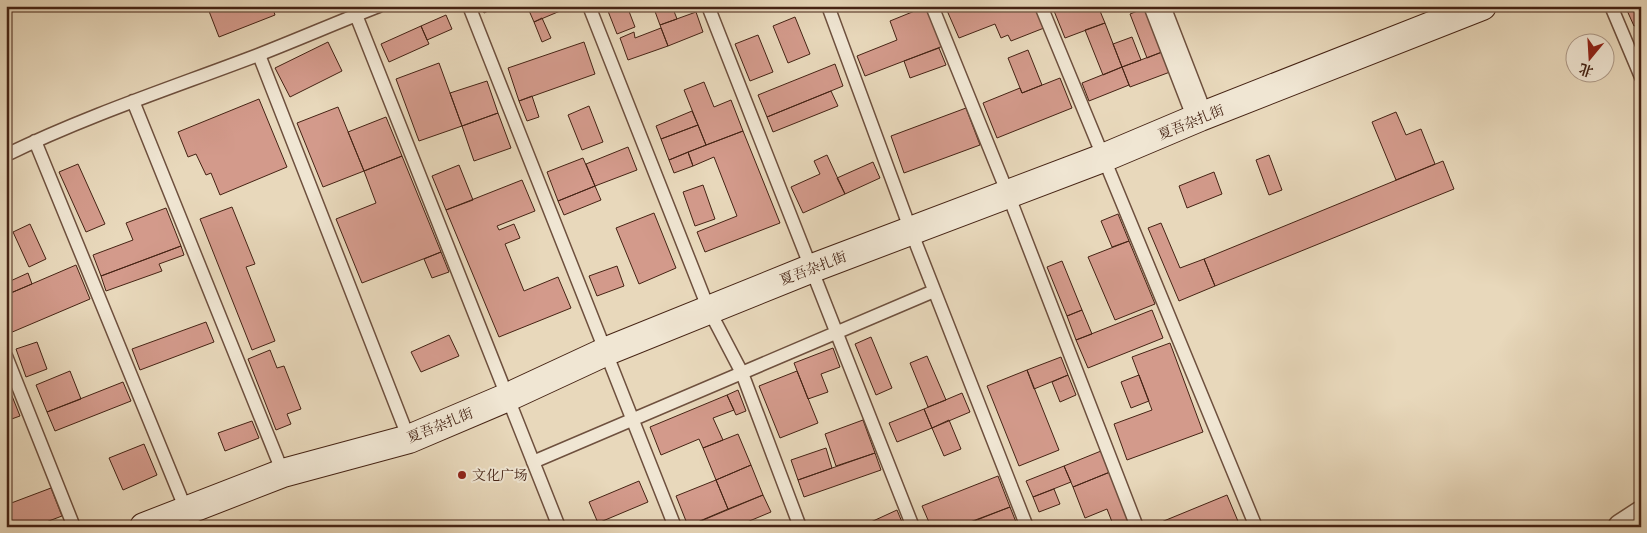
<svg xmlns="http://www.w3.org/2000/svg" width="1647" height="533" viewBox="0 0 1647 533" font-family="'Old Standard TT','Noto Serif SC',serif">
<rect width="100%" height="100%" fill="#e8d8bb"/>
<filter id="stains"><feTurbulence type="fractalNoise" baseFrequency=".004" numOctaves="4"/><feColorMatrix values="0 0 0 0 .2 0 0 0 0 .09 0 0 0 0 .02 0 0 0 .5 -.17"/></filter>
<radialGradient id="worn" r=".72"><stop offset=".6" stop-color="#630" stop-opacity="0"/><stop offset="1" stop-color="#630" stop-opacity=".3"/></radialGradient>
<!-- building -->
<path fill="#d39a8b" stroke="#452314" d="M207 6H272L275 15 219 37Z
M481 6H498L484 13Z
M527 6H572L534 22Z
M606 6H627L635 27 617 34Z
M653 6H672L677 19 660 25Z
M927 6 943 46 865 76 857 56 897 40 890 21Z
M945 6H1036L1044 28 1011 41 1008 35 1001 38 995 24 959 38Z
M1052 6H1112L1100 11 1105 23 1065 38Z
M1625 6H1641V23L1634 26Z
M1145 8 1162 52 1147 58 1130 14Z
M696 12 703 32 668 46 660 25Z
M446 15 452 29 427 40 421 26Z
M795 17 810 54 788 63 773 26Z
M542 18 551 38 542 42 534 22Z
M1105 23 1122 67 1103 75 1085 30Z
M421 26 429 44 389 62 381 44Z
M661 28 668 46 628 60 620 38 634 32 635 38Z
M758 35 773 72 750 81 735 44Z
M1132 37 1141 60 1122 67 1113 44Z
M328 42 342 71 290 97 275 68Z
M584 42 595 74 519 101 508 68Z
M939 48 946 65 910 78 904 61Z
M1028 50 1042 85 1022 93 1008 58Z
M1162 52 1170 72 1130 87 1122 67Z
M439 63 462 126 419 141 396 79Z
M835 64 843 86 767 117 758 95Z
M1122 67 1129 85 1089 101 1082 83Z
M1060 78 1072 108 997 138 983 103 1020 88 1022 93Z
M487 81 498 113 462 126 450 93Z
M704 82 714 107 731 100 743 131 706 145 684 90Z
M831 91 838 106 773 132 767 117Z
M532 96 539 117 527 121 519 101Z
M259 99 287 167 220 195 211 173 206 175 196 154 188 157 178 132Z
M589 106 603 142 582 150 568 115Z
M338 107 364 171 323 187 297 123Z
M966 108 980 145 904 173 891 136Z
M692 111 698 125 661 139 656 126Z
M1396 112 1406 135 1421 129 1435 164 1396 180 1372 122Z
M498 113 511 148 474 161 462 126Z
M386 117 402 156 364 171 348 132Z
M698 125 706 145 669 160 661 139Z
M743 131 780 223 705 252 697 232 737 216 714 157 693 166 688 152Z
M628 147 637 170 595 186 586 164Z
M688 152 693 166 674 173 669 160Z
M827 155 845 194 803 213 791 187 820 174 814 161Z
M1269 155 1282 190 1269 195 1256 160Z
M402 156 441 252 362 283 336 219 376 203 364 171Z
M583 158 595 186 558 201 547 172Z
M1443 161 1454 189 1215 286 1204 259Z
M873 162 880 178 845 194 837 178Z
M78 164 105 224 86 232 59 172Z
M459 165 473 200 446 210 432 176Z
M1214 172 1222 194 1187 208 1179 186Z
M522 180 535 211 497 226 499 230 514 224 520 238 505 244 524 291 558 277 571 308 499 337 446 210Z
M703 185 715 219 695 226 683 192Z
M595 186 601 200 564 215 558 201Z
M232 207 255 264 246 267 275 341 252 350 200 219Z
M166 208 181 246 101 276 93 255 133 240 126 223Z
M654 213 676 268 639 284 616 228Z
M1118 214 1129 241 1112 247 1101 221Z
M1161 223 1180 268 1204 259 1215 286 1179 301 1148 228Z
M30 224 46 259 29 267 13 232Z
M1129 241 1155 304 1115 320 1088 257Z
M181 246 184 255 159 264 162 271 106 291 101 276Z
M441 252 449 272 432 278 424 259Z
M1062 261 1082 310 1067 316 1047 267Z
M76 265 90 299 10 333 6 323V295Z
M617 266 624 286 597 296 589 276Z
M28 273 32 284 6 295V283Z
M1082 310 1092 334 1076 340 1067 316Z
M1152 310 1163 338 1088 368 1076 340Z
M206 322 214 342 140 370 132 349Z
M449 335 459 356 421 372 411 352Z
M871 337 892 388 876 395 855 344Z
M37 342 47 369 26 377 16 349Z
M1170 343 1203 432 1127 460 1114 424 1152 410 1132 357Z
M833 348 840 367 821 374 828 392 808 399 794 363Z
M270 350 277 368 284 366 301 409 287 414 291 424 276 430 248 359Z
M927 356 946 400 928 407 910 363Z
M1061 357 1068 375 1034 389 1027 370Z
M1027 370 1059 450 1019 466 987 386Z
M70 371 81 399 47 412 36 385Z
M797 371 818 423 780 438 759 386Z
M1068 375 1076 395 1060 402 1052 382Z
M1139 375 1149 401 1131 408 1121 382Z
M6 381 20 416 6 421Z
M123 382 131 401 55 431 47 412Z
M738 390 746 411 736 415 727 395Z
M962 393 970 412 932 428 924 409Z
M727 395 734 410 713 418 723 440 703 448 699 439 661 455 650 427Z
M924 409 932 428 897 442 889 423Z
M863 420 875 453 836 466 825 434Z
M949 420 961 449 944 456 932 428Z
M252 421 259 438 225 451 218 433Z
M738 434 751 465 716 480 703 448Z
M144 444 157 475 123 490 109 458Z
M826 448 832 468 798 480 791 460Z
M1101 451 1110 472 1073 487 1064 466Z
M875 453 881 470 804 497 798 480Z
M751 465 763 495 728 509 716 480Z
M1064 466 1071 482 1033 497 1026 481Z
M1110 472 1132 527H1114L1107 509 1085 518 1073 487Z
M998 476 1010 507 959 527H931L922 506Z
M716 480 728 509 688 526 676 496Z
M639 481 648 502 598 523 589 502Z
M51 488 62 516 33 527H6V505Z
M1054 489 1060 504 1039 512 1033 497Z
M763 495 771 512 735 527 689 526Z
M1227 495 1240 526 1155 527 1154 525Z
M1010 507 1018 527H972L970 522Z
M897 510 904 527H860Z"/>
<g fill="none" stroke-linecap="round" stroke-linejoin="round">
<!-- lane casing -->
<g stroke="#6e503e" stroke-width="15">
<path id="lane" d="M469 6 675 527
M589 6 709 310 742 373 800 527
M708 6 913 527
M828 6 911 231 1027 527
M932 6 1008 194 1137 527
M1041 6 1256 527
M1611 6 1641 77
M356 15 559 527
M259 55 409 439
M133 101 283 473
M35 141 193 527
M6 155C88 115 174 87 258 55 299 39 338 22 379 6
M6 356 74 527
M533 462 934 291"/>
</g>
<!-- street casing -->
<g stroke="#6e503e" stroke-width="28">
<path id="street" d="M1157 6 1200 117
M1621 527 1641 514"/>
</g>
<!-- secondary casing -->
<g stroke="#452314" stroke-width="30">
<path id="secondary" d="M144 527 283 473 409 439 508 397 607 351 810 269 1103 158 1200 117 1482 6"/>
</g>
<!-- lane -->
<use href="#lane" stroke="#f0e6d3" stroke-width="12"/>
<!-- street -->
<use href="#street" stroke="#f0e6d3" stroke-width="25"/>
<!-- secondary -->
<use href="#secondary" stroke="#f0e6d3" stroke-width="28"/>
</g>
<!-- markers -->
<circle fill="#8f2418" stroke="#f0e6d3" stroke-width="2" cx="462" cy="475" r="5"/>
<g text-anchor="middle" stroke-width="4" stroke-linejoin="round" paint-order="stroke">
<!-- street labels -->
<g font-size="14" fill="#452314" stroke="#f0e6d3">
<text transform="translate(1191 122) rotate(-22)" y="5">夏吾杂扎街</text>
<text transform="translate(813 268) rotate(-21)" y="5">夏吾杂扎街</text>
<text transform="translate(440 425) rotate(-22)" y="5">夏吾杂扎街</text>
</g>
<!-- poi labels -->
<g font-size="14" fill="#452314" stroke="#f0e6d3" text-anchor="start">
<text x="472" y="480">文化广场</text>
</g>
</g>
<!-- margin -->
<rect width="1647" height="533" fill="none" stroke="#e8d8bb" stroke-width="25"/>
<rect x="8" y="8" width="1632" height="518" fill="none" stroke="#452314" stroke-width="2.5"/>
<rect x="12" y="12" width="1622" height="508" fill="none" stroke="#452314"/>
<!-- north arrow -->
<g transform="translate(1590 58) rotate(198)"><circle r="24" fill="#f0e6d3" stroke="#ac9887"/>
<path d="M0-4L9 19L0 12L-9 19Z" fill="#8f2418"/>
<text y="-8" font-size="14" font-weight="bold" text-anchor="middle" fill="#452314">北</text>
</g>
<rect width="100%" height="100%" filter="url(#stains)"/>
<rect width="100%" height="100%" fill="url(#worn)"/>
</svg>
